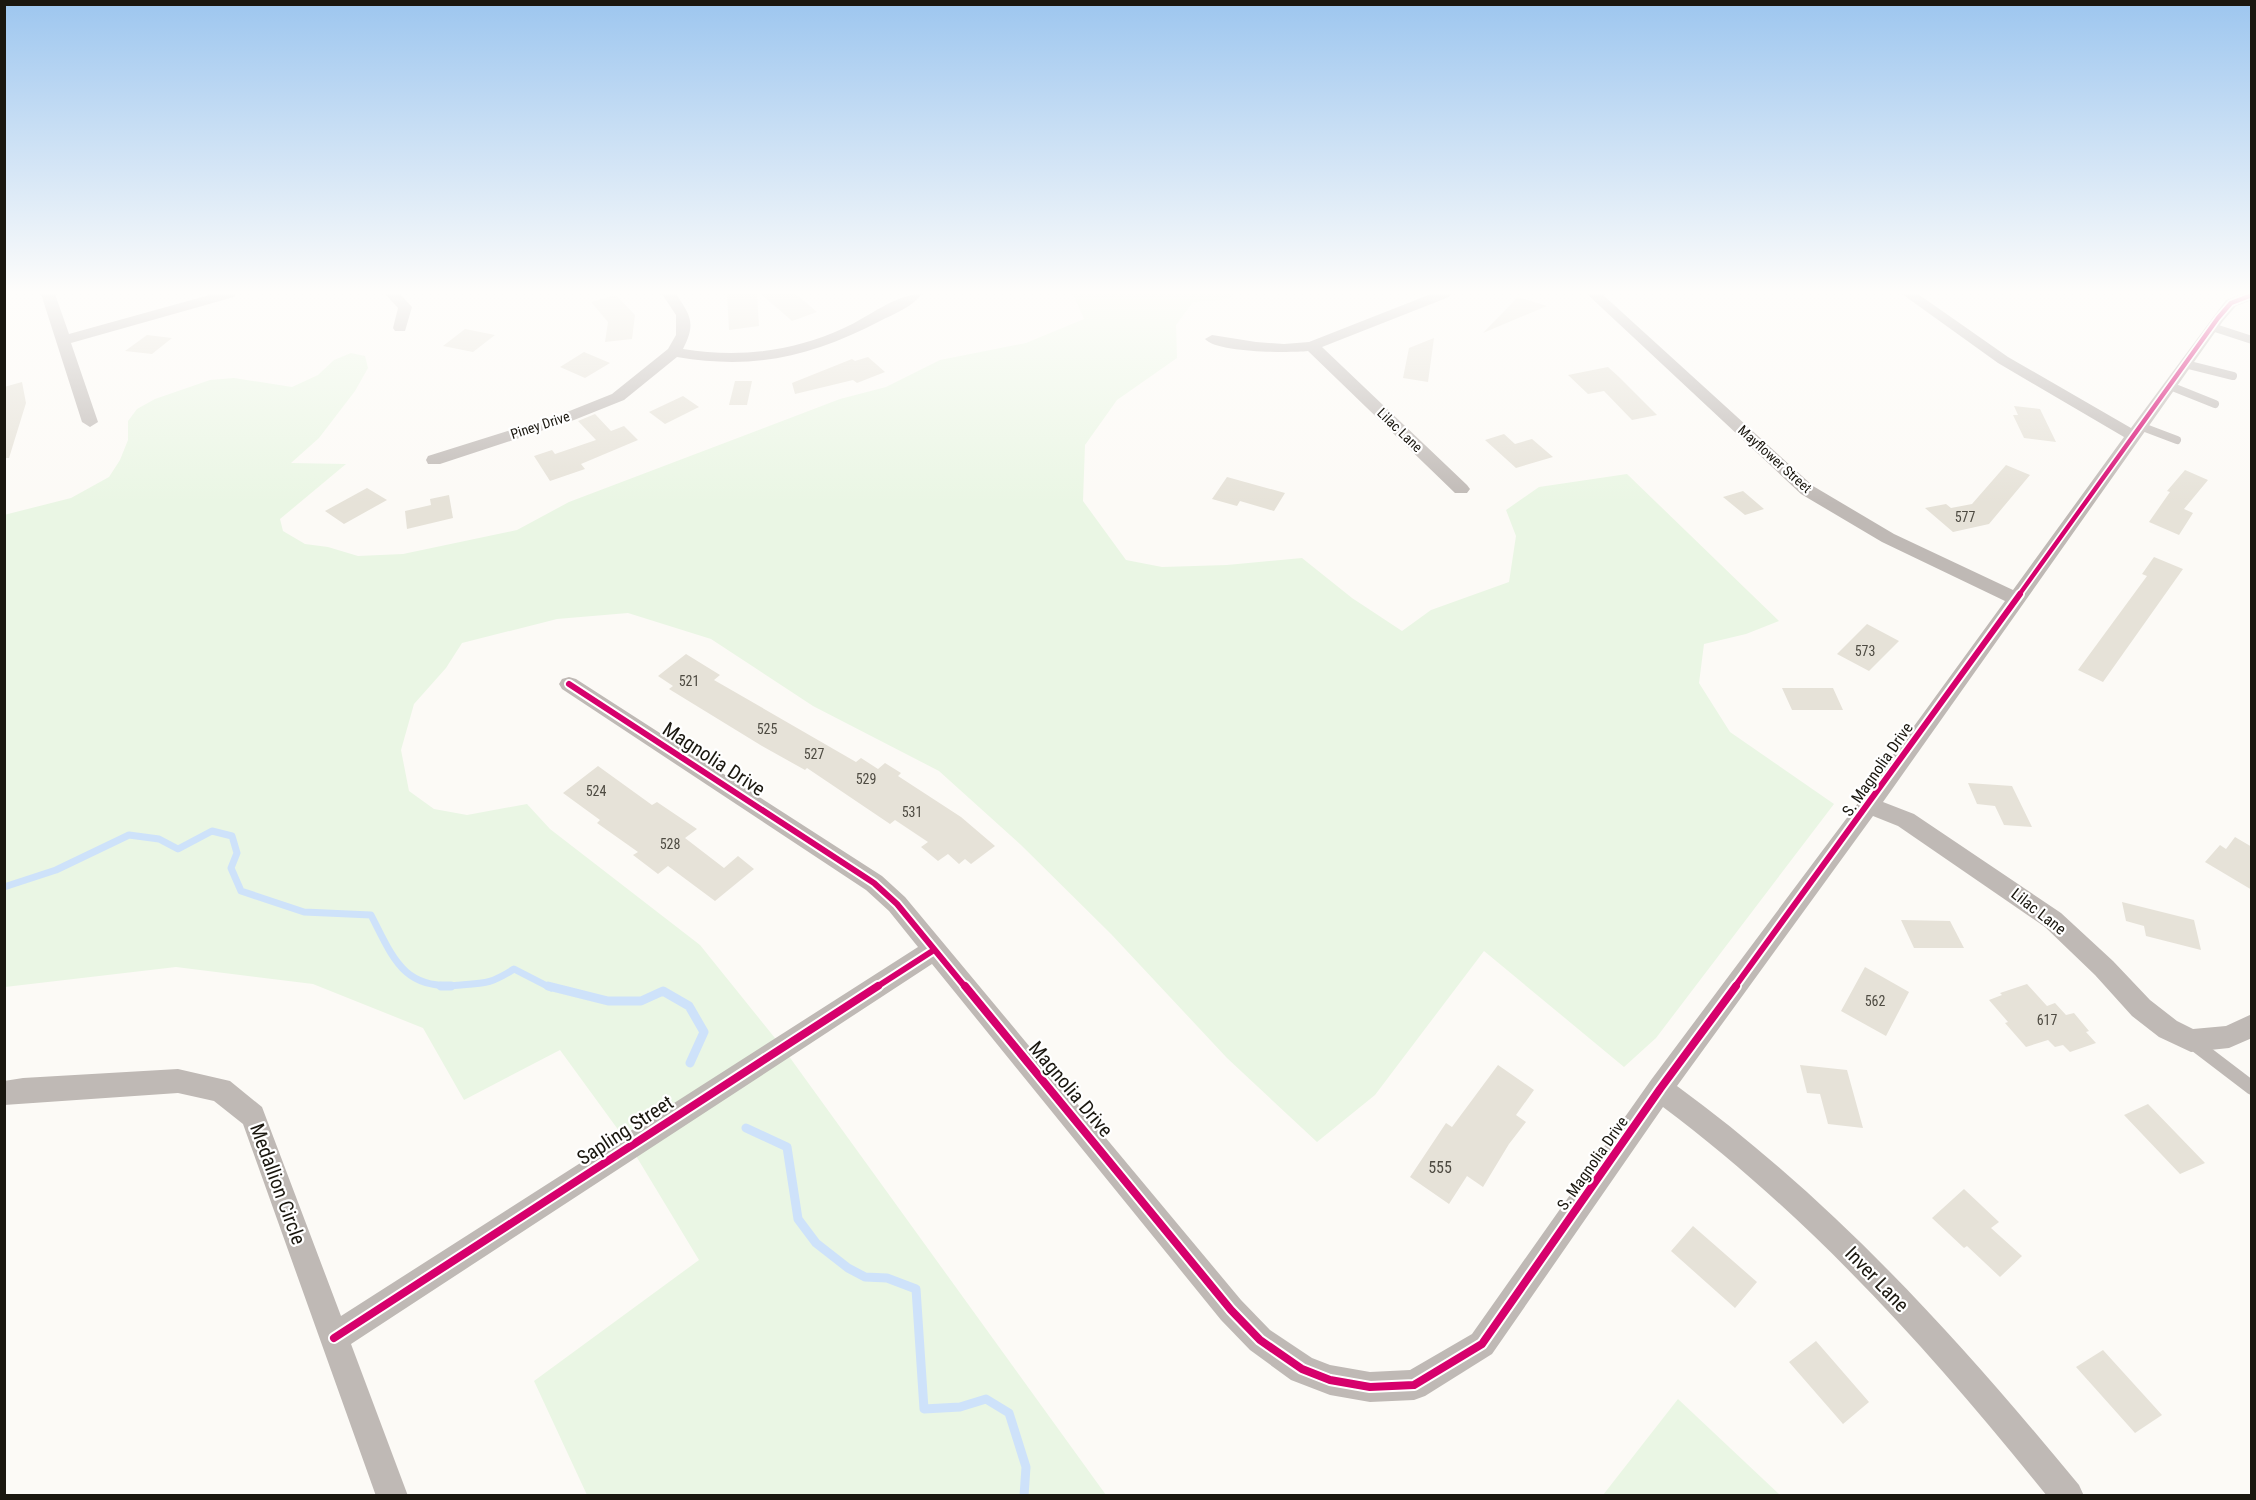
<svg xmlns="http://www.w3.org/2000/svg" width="2256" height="1500" viewBox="0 0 2256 1500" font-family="'Roboto Condensed',sans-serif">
<rect width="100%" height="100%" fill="#fcfaf6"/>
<!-- green -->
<path fill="#eaf6e4" d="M1073 294H1235L1229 299 1193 302 1176 325 1177 358 1117 400 1085 445 1083 501 1126 560 1162 567 1227 565 1302 558 1352 598 1402 631 1431 610 1509 582 1516 536 1506 510 1539 487 1627 474 1779 621 1746 634 1704 644 1699 683 1730 732 1834 804 1656 1038 1624 1067 1484 951 1375 1095 1317 1142 1227 1058 1111 934 1021 845 939 771 813 706 711 639 628 613 557 619 462 643 446 668 414 704 401 750 409 791 434 809 467 815 527 804 550 829 700 945 783 1048 1106 1495H587L534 1381 699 1260 630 1146 560 1050 464 1100 423 1028 313 984 176 967 5 987 4 515 71 498 109 477 120 460 128 440V421L137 409 155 399 210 380 234 378 292 387 318 375 334 360 351 353 365 356 368 368 355 391 319 438 291 463 346 464 280 519 283 531 305 544 328 547 358 556 403 554 517 530 569 502 840 399 886 387 940 360 1026 343 1084 319Z
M1678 1399 1780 1495H1603Z"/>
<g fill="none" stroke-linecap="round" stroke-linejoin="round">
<!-- stream-far1 -->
<path stroke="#cee2fa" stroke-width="7" d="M4 887 56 870 129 835 159 839 178 849 212 831 232 836 237 853 231 868 241 891 304 912 371 915C394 960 404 991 461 985 487 983 492 983 514 969L551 988"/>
<!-- stream -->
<path stroke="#cee2fa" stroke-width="9" d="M441 986H451
M548 986 608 1001H641L663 991 689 1006 704 1032 690 1063
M746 1128 787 1147 798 1219 816 1243 848 1268 865 1277 887 1278 916 1289 924 1409 960 1407 986 1399 1009 1413 1026 1467 1024 1496"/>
</g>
<!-- building -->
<path fill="#e6e2d8" d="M727 294H757L759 326 729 330Z
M761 294H796L817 312 792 321Z
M616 295 635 315 632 339 605 342 608 322 591 302Z
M1518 297 1547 306 1483 333Z
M465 329 495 335 473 352 443 346Z
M147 335 172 338 152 354 125 351Z
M1434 338 1428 382 1403 378 1409 348Z
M584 352 610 363 585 378 560 367Z
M868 357 885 372 857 383 853 380 795 394 792 383 852 359 855 361Z
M1608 367 1619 377 1657 415 1632 420 1604 391 1588 394 1568 375Z
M735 381H752L747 405H729Z
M22 382 26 403 9 458H4V387Z
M683 396 699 407 665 424 649 412Z
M2014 406 2040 409 2056 442 2024 438 2013 415H2018Z
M595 414 611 431 624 426 638 440 581 464 585 469 550 481 534 456 552 450 555 454 596 440 578 421Z
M1504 434 1515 444 1532 439 1553 457 1516 468 1485 440Z
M2006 465 2030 475 1989 524 1953 532 1925 508 1946 504 1951 508 1972 504Z
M2185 470 2208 480 2184 509 2193 513 2179 535 2149 522 2170 492 2167 491Z
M1227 477 1285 493 1274 511 1240 501 1237 506 1212 499Z
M367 488 387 500 344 524 325 511Z
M1743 491 1764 509 1745 515 1723 497Z
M449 495 453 518 407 529 405 511 431 505 430 499Z
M2154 557 2183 569 2103 682 2078 670 2147 576 2142 574Z
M1867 624 1899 641 1869 671 1837 654Z
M686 654 720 675 714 680 856 762 861 758 878 769 885 763 901 773 898 776 961 817 995 846 971 864 965 859 959 864 948 854 938 861 921 847 928 842 895 820 890 824 807 768 805 770 762 746 669 689 673 686 658 676Z
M1782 688H1833L1843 710H1792Z
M598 766 652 805 657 802 697 829 685 838 724 868 738 856 754 869 715 901 668 866 658 874 633 855 638 852 597 823 600 820 563 793Z
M1968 783 2012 786 2032 827 2004 825 1995 806 1977 804Z
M2235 837 2252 847V890L2205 862 2220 845 2226 849Z
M2122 902 2194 920 2201 950 2146 936 2144 926 2126 921Z
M1901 920 1950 921 1964 948H1914Z
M1865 967 1909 992 1886 1036 1841 1011Z
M2027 984 2047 1006 2055 1003 2066 1015 2074 1013 2089 1031 2086 1032 2096 1043 2070 1052 2063 1045 2055 1047 2048 1040 2026 1047 2005 1023 2008 1022 1989 1000 2002 995 2000 993Z
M1498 1065 1534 1090 1516 1115 1526 1122 1509 1144 1483 1187 1467 1176 1449 1204 1410 1177 1446 1123 1452 1127Z
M1800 1065 1847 1070 1863 1128 1828 1124 1820 1094 1807 1093Z
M2148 1104 2205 1163 2180 1174 2124 1115Z
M1964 1189 1999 1222 1991 1228 2022 1256 2000 1277 1967 1246 1964 1248 1932 1218Z
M1693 1226 1757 1282 1735 1308 1671 1251Z
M1816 1341 1869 1402 1843 1424 1789 1362Z
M2103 1350 2162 1415 2135 1433 2076 1367Z"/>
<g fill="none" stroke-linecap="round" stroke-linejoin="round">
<!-- service-far1 -->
<path stroke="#bfb9b5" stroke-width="8" d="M2212 327 2252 340
M2185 364 2233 376
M2170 386 2215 404
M2140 426 2177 440"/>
<!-- service -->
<path stroke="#bfb9b5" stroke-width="14" d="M2193 1043 2252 1088"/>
<!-- minor -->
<path fill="#bfb9b5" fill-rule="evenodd" d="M41 294H55L69 334 213 294H236L234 297 71 343 98 422 90 427 82 422Z
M385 294H400L412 307 405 331H395L393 328 398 308Z
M662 294H676C691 316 696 324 683 349 739 358 792 352 844 328 869 317 895 294 922 294 912 307 894 314 880 321 811 357 754 370 677 357L624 400 574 420 440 464H428L426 460 428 456 562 414 612 394 668 349 676 335V315Z
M1431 294H1451L1449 297 1322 347 1467 485 1470 489 1467 493H1455L1308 351C1289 353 1217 353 1205 339L1212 335 1256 342 1284 344 1309 342Z
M1587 294H1602L1813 486 1894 534 2013 590 2124 437 1998 363 1902 294H1918L2008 357 2131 428 2226 300 2242 294H2252V300L2236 306 2223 321 1883 802 1914 814 2061 913 2113 961 2150 1000 2177 1021 2193 1029 2226 1026 2252 1014V1038L2229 1048 2191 1052 2159 1037 2132 1016 2095 975 2045 927 1898 826 1873 816 1677 1086C1834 1201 1956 1336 2079 1485L2084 1496H2047C1932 1353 1810 1217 1663 1107L1492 1354 1425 1396 1414 1400 1370 1402 1330 1395 1291 1380 1250 1350 1221 1320 932 964 351 1344 408 1496H376L243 1124 214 1101 178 1093 4 1105V1081L23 1078 178 1069 230 1081 262 1107 341 1316 918 947 889 911 866 890 562 689 559 684 562 679 569 677 576 679 882 876 905 897 1241 1300 1270 1330 1312 1358 1330 1365 1370 1372 1410 1370 1472 1334 1651 1080 1861 799 2005 601 1882 542 1801 494Z"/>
<!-- cycleway-far2 casing -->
<g stroke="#fff" stroke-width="8">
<path id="cycleway-far2" d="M2019 595 2218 318 2231 303 2252 295"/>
</g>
<!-- cycleway-far1 casing -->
<g stroke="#fff" stroke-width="10">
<path id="cycleway-far1" d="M569 684 874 883 897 904 966 988
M875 988 934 950
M1734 988 2020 594"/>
</g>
<!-- cycleway casing -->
<g stroke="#fff" stroke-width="12">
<path id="cycleway" d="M965 986 1231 1310 1260 1340 1302 1369 1330 1380 1370 1387 1414 1385 1482 1344 1660 1089 1736 986
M334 1338 878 986"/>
</g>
<!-- cycleway-far2 -->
<use href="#cycleway-far2" stroke="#d6006c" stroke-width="4.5"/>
<!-- cycleway-far1 -->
<use href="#cycleway-far1" stroke="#d6006c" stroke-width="6"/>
<!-- cycleway -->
<use href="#cycleway" stroke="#d6006c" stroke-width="8"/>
</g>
<!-- sky -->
<linearGradient id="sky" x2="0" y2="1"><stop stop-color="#9dc6ef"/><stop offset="0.58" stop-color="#fefdfb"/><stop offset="1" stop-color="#fefdfb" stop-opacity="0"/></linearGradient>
<rect width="2256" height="504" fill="url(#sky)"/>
<g text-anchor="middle" stroke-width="4.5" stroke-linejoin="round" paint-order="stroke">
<!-- far-street labels -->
<g font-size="14" fill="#1a170f" stroke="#fff">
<text transform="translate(540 425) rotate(-18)" y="5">Piney Drive</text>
<text transform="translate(1400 430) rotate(44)" y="5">Lilac Lane</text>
<text transform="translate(1775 459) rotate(42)" y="5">Mayflower Street</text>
</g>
<!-- number labels -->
<g font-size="14" fill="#4e4b42">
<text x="1965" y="522">577</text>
<text x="1865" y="656">573</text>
<text x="689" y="686">521</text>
<text x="767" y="734">525</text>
<text x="814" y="759">527</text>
<text x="866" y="784">529</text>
<text x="596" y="796">524</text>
<text x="912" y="817">531</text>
<text x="670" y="849">528</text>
<text x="1875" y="1006">562</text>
<text x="2047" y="1025">617</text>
</g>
<!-- street labels -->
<g font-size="16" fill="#1a170f" stroke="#fff">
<text transform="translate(1877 769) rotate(-55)" y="6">S. Magnolia Drive</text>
<text transform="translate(2039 911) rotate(38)" y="6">Lilac Lane</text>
<text transform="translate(1592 1163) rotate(-55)" y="6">S. Magnolia Drive</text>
</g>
<!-- near-number labels -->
<g font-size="16" fill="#4e4b42">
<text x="1440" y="1173">555</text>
</g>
<!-- near-street labels -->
<g font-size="20" fill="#1a170f" stroke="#fff">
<text transform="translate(714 759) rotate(33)" y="7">Magnolia Drive</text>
<text transform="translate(1071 1089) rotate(50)" y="7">Magnolia Drive</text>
<text transform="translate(625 1130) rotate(-33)" y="7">Sapling Street</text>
<text transform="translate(278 1184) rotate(70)" y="7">Medallion Circle</text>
<text transform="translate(1877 1279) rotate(46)" y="7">Inver Lane</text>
</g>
</g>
<!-- border -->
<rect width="2256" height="1500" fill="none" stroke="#1a170f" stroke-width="12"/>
</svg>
